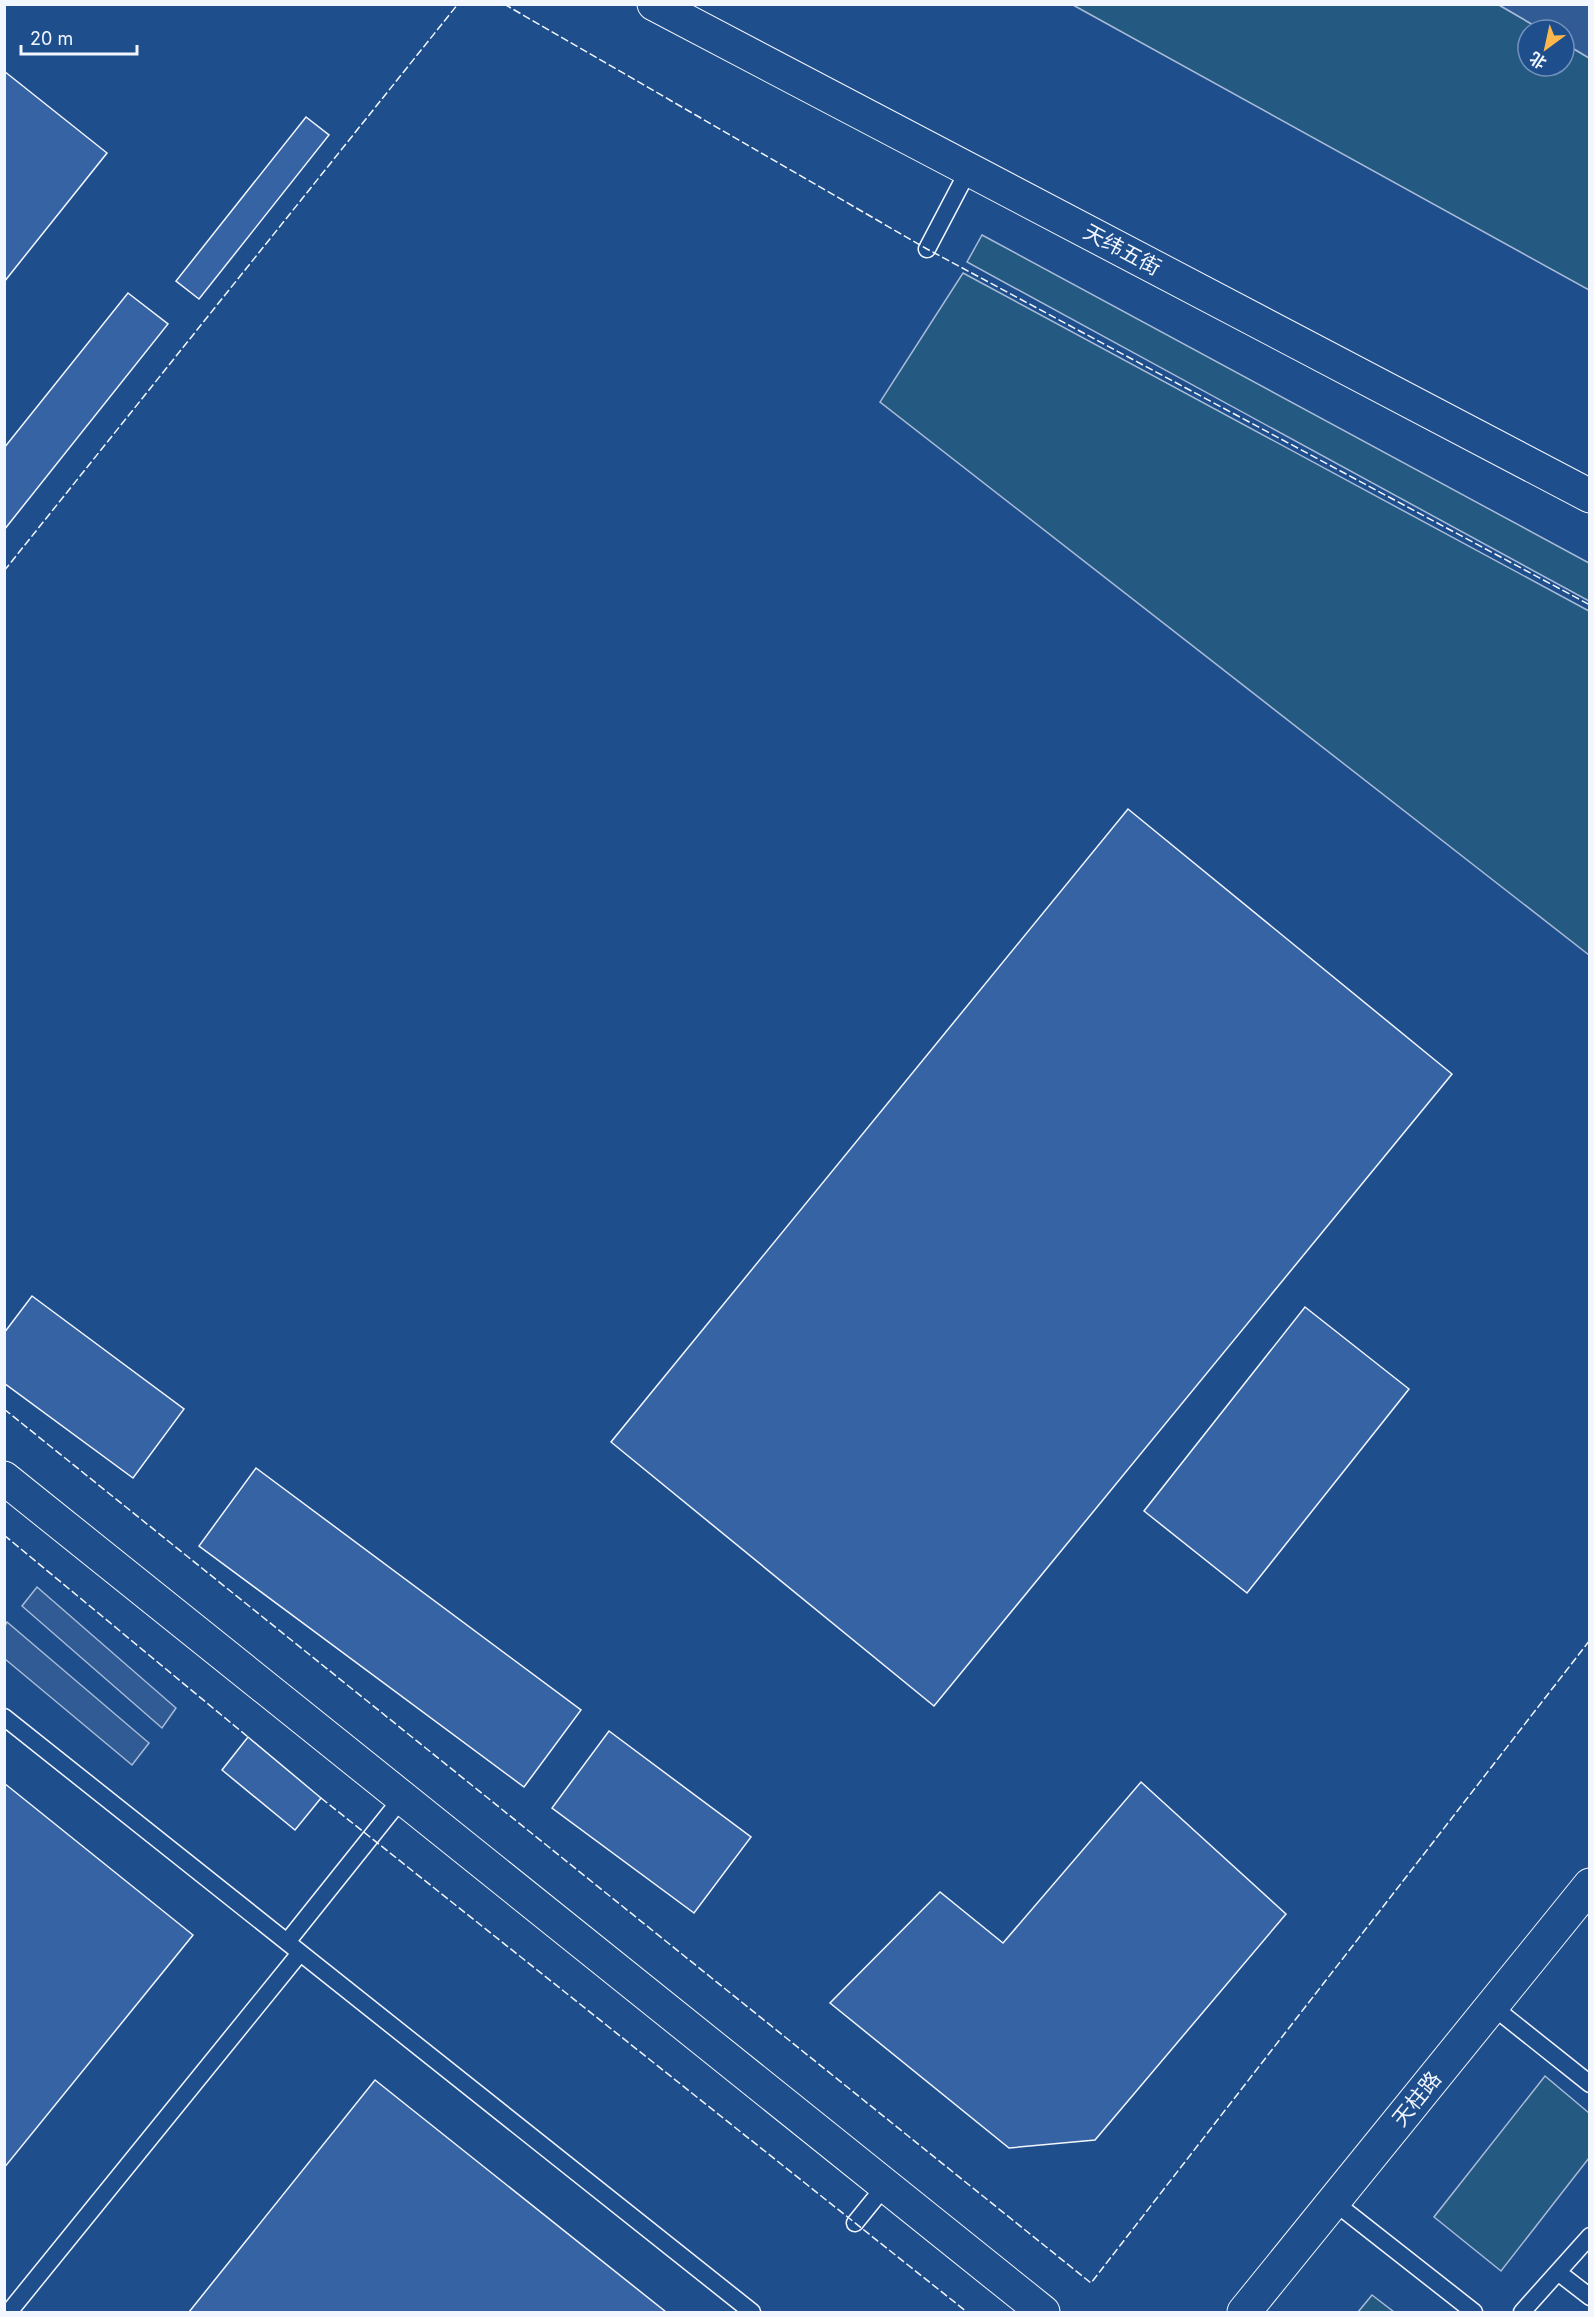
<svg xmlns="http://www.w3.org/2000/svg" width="1594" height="2317" viewBox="0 0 1594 2317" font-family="Inter,'Noto Sans SC',sans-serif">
<rect width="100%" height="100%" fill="#1f4e8c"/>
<!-- green -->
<path fill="#245a82" stroke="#a8bbd7" stroke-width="1.5" d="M1073 5H1499L1542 30H1528V66H1564V43L1589 58V290Z
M982 235 1589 563V601L967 262Z
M963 273 1589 611V955L880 402Z
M1545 2076 1589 2113V2158L1501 2271 1434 2217Z
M1372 2295 1394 2312H1358Z"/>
<!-- parking -->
<path fill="#305b95" stroke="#a8bbd7" stroke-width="1.5" d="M1499 5H1589V58L1564 43V30H1542Z
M37 1587 176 1708 162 1728 22 1606Z
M7 1622 149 1743 132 1765 5 1659V1626Z"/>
<!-- building -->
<path fill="#3563a3" stroke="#f2f6ff" stroke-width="1.5" d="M4 71 107 153 4 282Z
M306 117 329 135 199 299 176 281Z
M128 293 168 324 4 530V448Z
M1128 809 1452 1074 934 1706 611 1442Z
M32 1296 184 1409 133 1478 4 1383V1333Z
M1305 1307 1409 1389 1247 1593 1144 1511Z
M256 1468 581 1710 524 1787 199 1546Z
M609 1731 751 1837 694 1913 552 1808Z
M248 1737 321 1798 295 1830 222 1770Z
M1141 1782 1286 1914 1095 2140 1009 2148 830 2003 940 1892 1003 1943Z
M4 1783 193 1935 4 2168Z
M375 2080 666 2312H189Z"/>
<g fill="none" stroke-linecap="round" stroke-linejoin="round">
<!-- service casing -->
<g stroke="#f2f6ff" stroke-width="19">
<path id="service" d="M927 249 969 169
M4 1717 752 2312
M287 1942 402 1798
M1492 2006 1590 2084
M1334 2202 1474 2312
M855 2223 885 2186
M1559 2273 1590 2297
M9 2312 300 1953
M1522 2312 1590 2236"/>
</g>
<!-- minor casing -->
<g stroke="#f2f6ff" stroke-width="35">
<path id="minor" d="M654 4 1590 496
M4 1478 1043 2312
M1244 2312 1590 1885"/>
</g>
<!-- service -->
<use href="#service" stroke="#1f4e8c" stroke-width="16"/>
<!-- minor -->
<use href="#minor" stroke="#1f4e8c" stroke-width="33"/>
<!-- fence -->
<path stroke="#f2f6ff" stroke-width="1.5" stroke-dasharray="8 3" stroke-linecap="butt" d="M504 4 927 249 1590 605
M4 571 458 4
M4 1409 1091 2283 1590 1640
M4 1535 248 1737
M321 1798 967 2312"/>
</g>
<g text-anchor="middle" stroke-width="4.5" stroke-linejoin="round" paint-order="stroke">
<!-- street labels -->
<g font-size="21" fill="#f2f6ff" stroke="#1f4e8c">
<text transform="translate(1122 250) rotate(28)" y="7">天纬五街</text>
<text transform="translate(1417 2099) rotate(-51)" y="7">天柱路</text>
</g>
</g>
<!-- border -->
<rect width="1594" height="2317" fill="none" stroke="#f2f6ff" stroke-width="12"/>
<!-- north arrow -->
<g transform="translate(1546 48) rotate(213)"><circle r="28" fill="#1f4e8c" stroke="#7391ba" stroke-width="1.5"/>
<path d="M0-4.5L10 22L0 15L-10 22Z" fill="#ffb74d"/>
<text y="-9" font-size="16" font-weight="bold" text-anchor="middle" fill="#f2f6ff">北</text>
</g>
<!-- scale -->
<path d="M21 45v9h116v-9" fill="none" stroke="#f2f6ff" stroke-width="3"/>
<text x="30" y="45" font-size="18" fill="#f2f6ff" stroke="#1f4e8c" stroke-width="4.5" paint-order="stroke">20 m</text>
</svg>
